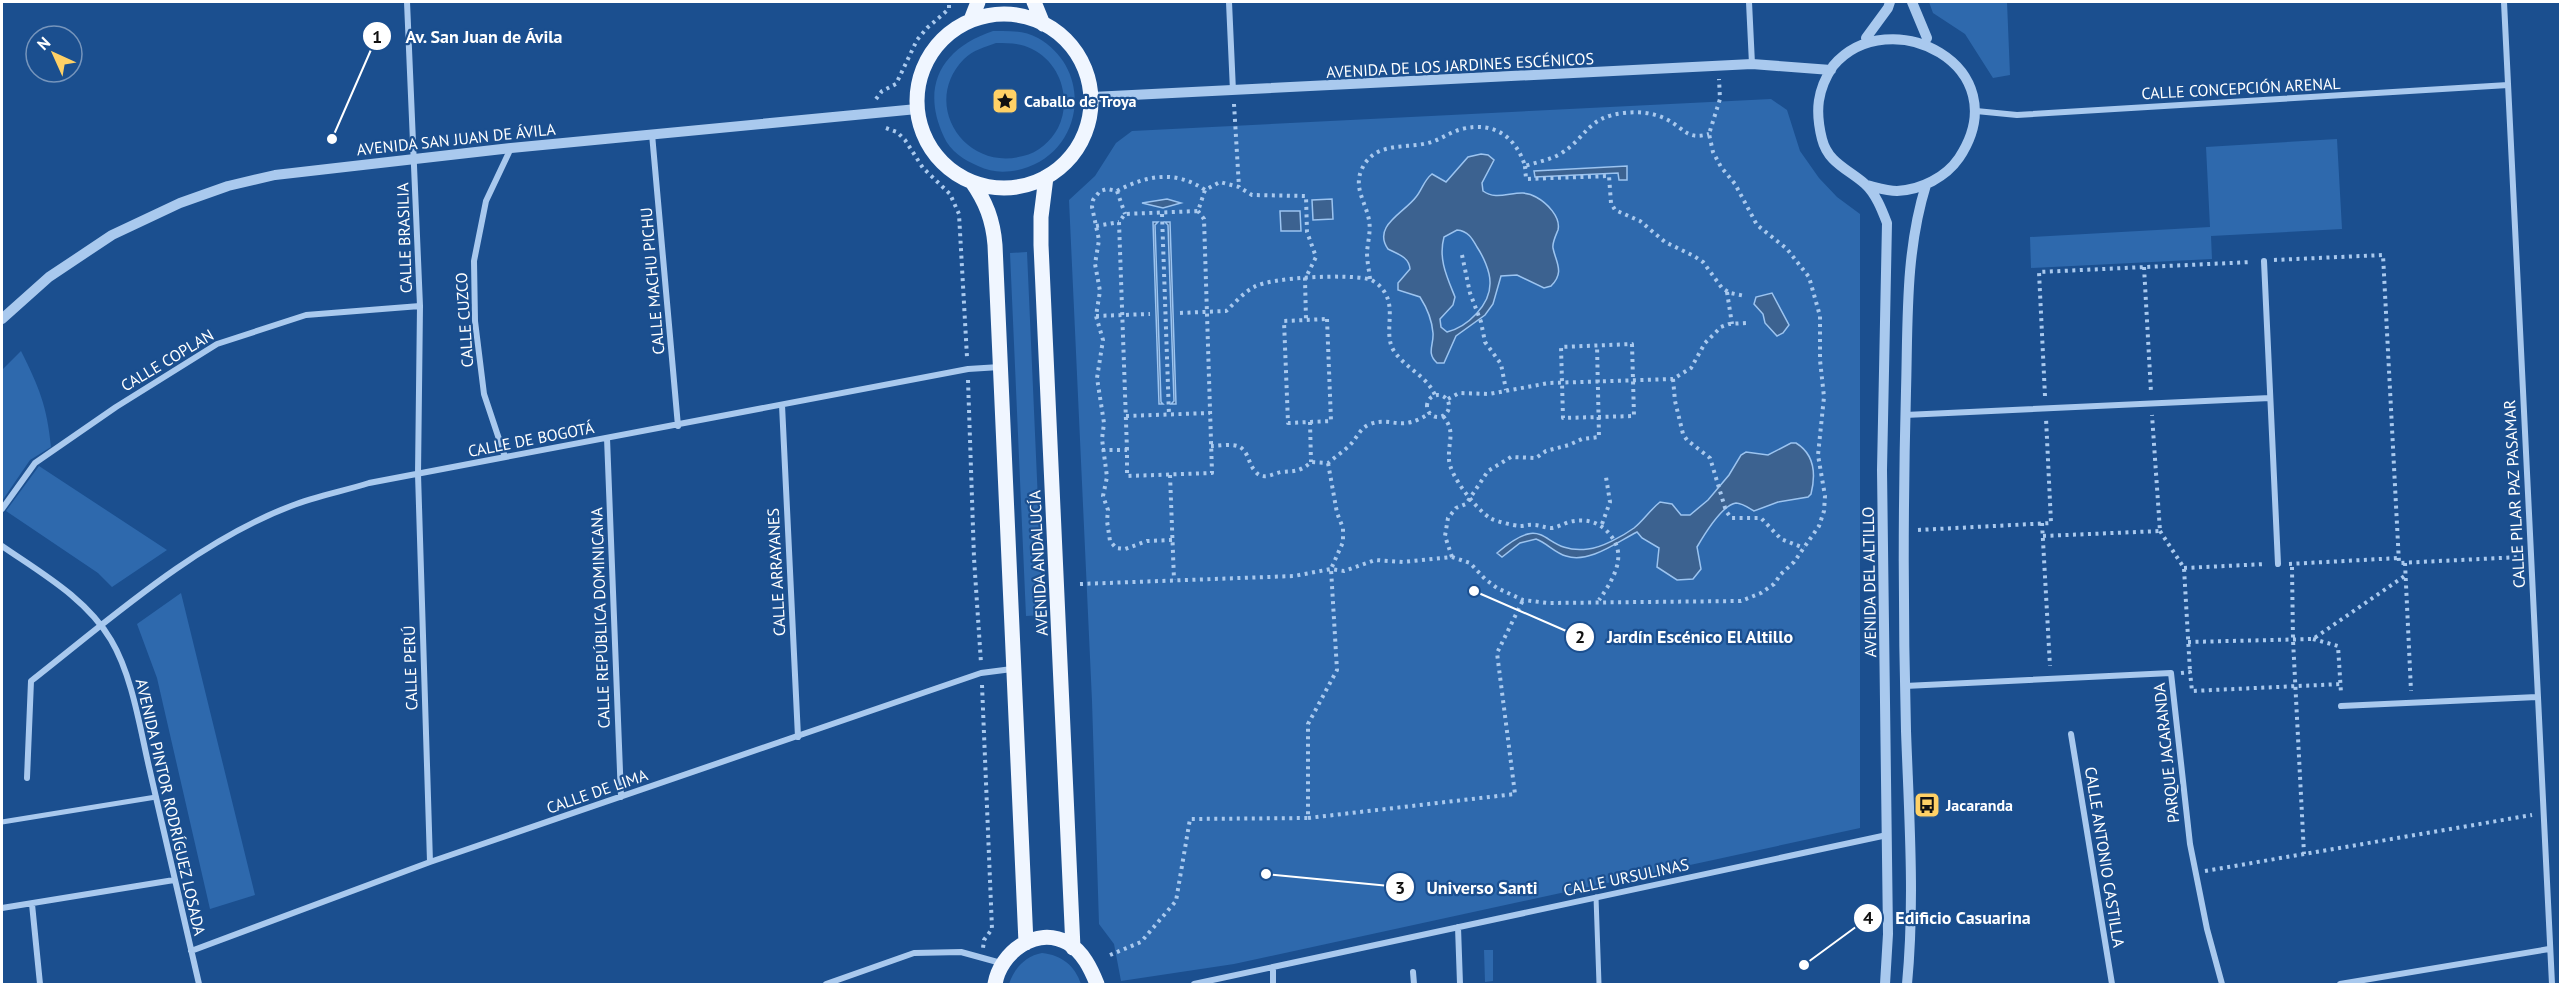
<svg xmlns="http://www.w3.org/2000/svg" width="2562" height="986" viewBox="0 0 2562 986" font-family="'PT Sans',sans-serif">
<rect width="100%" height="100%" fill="#1b4f8f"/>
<!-- green -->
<path fill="#2e69ad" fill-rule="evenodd" d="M1929 2H2007L2010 75 1993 78 1965 34 1933 13Z
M993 31C1009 31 1024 30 1038 38 1094 70 1084 152 1022 169 1007 173 992 173 978 166 964 160 950 151 944 137 920 86 942 48 993 31ZM996 43C1009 43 1021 43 1032 49 1061 63 1072 100 1058 128 1051 141 1038 153 1023 156 965 172 920 104 964 59 973 50 985 47 996 43Z
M1771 99 1787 110 1800 151 1819 178 1837 197 1860 214V828L1234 964 1121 981 1114 944 1099 924 1092 701 1069 200 1095 176 1116 143 1132 131Z
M2337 139 2342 229 2211 236 2212 259 2031 268 2030 237 2210 227 2206 147Z
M1027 252 1043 615 1026 616 1010 253Z
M21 351C39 387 47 406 51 447L30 460 2 501V370Z
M39 466 167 550 112 587 98 573 6 511Z
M181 593 255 895 210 909 157 678 137 624Z
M1484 950H1493V981L1485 982Z
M1042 953C1062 955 1075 966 1081 984H1009C1014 969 1025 956 1042 953Z"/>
<!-- water -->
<path fill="#3c6290" stroke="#9cc4f0" stroke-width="1.5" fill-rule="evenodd" d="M1481 154 1488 155 1494 160 1482 183 1483 191C1499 203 1519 186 1536 197 1547 203 1561 217 1558 230 1556 235 1552 243 1553 248 1556 263 1565 272 1551 286L1544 288 1517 275 1501 276 1493 304 1485 315 1456 336 1444 363H1437C1426 353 1434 345 1433 333 1432 320 1427 308 1420 297L1398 290V283L1410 269C1409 257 1398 254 1388 249 1372 226 1404 213 1416 197 1422 190 1424 180 1432 174L1446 182 1468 157ZM1457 230C1468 231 1472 238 1477 247 1483 256 1490 271 1490 282 1491 305 1467 327 1447 332L1441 327 1440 319 1453 305 1455 297C1447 277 1438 259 1444 237Z
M1627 166V180H1619L1618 173 1535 177 1534 171Z
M1167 199 1181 203 1163 208 1142 203Z
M1332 199 1333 219 1313 220 1312 200Z
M1280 211H1300L1301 231H1281Z
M1153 222H1158L1155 225 1161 402 1163 404H1159Z
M1165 222H1170L1176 404H1171L1174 401 1168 225Z
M1772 293 1789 325 1783 333 1777 336 1765 323 1763 314 1754 304 1756 297Z
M1791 443H1796C1814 454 1816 474 1811 494L1808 497 1778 502 1754 511C1749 508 1742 503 1736 503 1722 505 1704 535 1697 547L1701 569 1693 579 1677 580 1657 567 1659 548 1642 538 1637 532C1617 542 1589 564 1566 556 1555 553 1547 543 1536 539L1520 543 1502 557 1497 553C1550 508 1539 555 1588 549 1601 548 1623 536 1634 528 1643 521 1650 510 1660 502L1672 504 1681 515H1690L1708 500 1729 475 1741 455 1746 452 1768 455Z"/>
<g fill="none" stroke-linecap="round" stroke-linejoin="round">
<!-- path -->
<path stroke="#a9c9ee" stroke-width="4" stroke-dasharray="3 4.5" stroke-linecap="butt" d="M876 99 882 91 896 84 917 40 927 28 949 9V2
M1234 104 1239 187
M886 128 897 132 905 140 923 168 950 194 959 214 967 357
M1525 166 1526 179 1609 176 1611 203 1615 210 1640 221 1665 242 1694 256 1703 262 1722 288 1730 293 1745 296
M1117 191 1125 214
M1162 214 1169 415
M1096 226 1119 222
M1462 255 1470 293 1481 322 1485 342 1501 364 1506 390
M2274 260 2383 255 2399 563 2520 557
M2144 267 2151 392
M1370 279C1369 270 1367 261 1367 252 1368 241 1371 230 1369 220 1366 203 1354 189 1361 171 1373 141 1404 149 1428 143 1440 140 1450 132 1462 129 1494 121 1516 137 1525 166 1537 162 1550 160 1560 154 1587 138 1586 117 1624 113 1639 111 1655 113 1668 120 1686 130 1687 140 1709 134
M1727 292 1732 324
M1180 313 1226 311C1235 303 1244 292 1254 287 1271 277 1348 274 1368 279 1374 280 1382 287 1385 293 1396 311 1383 334 1394 351 1406 369 1426 375 1435 395
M1096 316 1150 314
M1327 319 1331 421 1288 423 1284 321Z
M1632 344 1634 416 1563 418 1561 347Z
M1673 379 1675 401 1683 434 1687 440 1710 458 1726 511 1731 518H1761L1781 539 1804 548
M968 380 974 558 981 663
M1427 406a11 11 0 1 1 22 0a11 11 0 1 1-22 0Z
M2045 396 2039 272 2252 262
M1448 399 1459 393 1489 394 1549 383 1673 379 1691 368 1705 343 1721 327 1729 324 1746 323
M1126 416 1210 413
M1443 416C1456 432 1448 440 1449 459 1449 475 1476 509 1490 518 1497 522 1512 525 1520 526 1525 526 1529 524 1534 525 1540 525 1545 528 1552 528 1558 527 1563 524 1569 522 1589 517 1605 524 1615 542 1625 562 1610 584 1599 600
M1310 422 1311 462
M1211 446C1220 446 1232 443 1240 447 1249 453 1248 463 1255 471 1262 481 1272 474 1281 472 1294 471 1300 472 1311 462L1328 463C1335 457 1344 451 1350 445 1357 438 1360 428 1370 424 1392 416 1400 433 1430 413
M1102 450H1127V476L1212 473 1204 219 1198 211
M1127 450 1119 222 1125 214 1198 211 1205 190
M1170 475 1174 580
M2042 523 2050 666
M1602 524 1610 502 1606 477
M1918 530 2051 523 2046 418
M2160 531 2184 568 2190 672
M2043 536 2160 531 2152 415
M1172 540 1147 541 1125 549 1116 548 1110 541 1107 521 1108 510 1103 496 1107 477 1102 439 1104 423 1097 378 1103 340 1096 316 1100 291 1095 264 1099 240 1092 207 1093 200 1100 191 1107 189 1117 191C1147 175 1176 170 1205 190L1220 182 1239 187 1252 195 1306 196 1307 232 1316 257 1305 279 1306 320
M1452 557 1445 536 1448 518 1456 508 1466 504 1488 471 1511 457 1536 458 1546 451 1569 445 1582 439 1599 437 1597 345
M2405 563 2411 691
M2289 564 2399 558
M2292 567 2293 640 2304 854
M2184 568 2266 564
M1080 584 1294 576 1331 569 1344 571 1375 560 1403 562 1452 557 1470 563 1485 579 1497 588 1523 600 1548 603 1741 601 1761 593 1774 584 1781 574 1794 562 1819 526 1824 511 1825 496 1818 455 1824 397 1820 360V316L1809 277 1787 249 1757 225 1735 184 1721 167 1713 152 1709 134 1720 99 1719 79
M2313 639 2338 646 2341 693
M2188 642 2313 639 2406 575
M2181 673 2190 672 2192 691 2341 684
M982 685 992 929 984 940 983 948
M1308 818 1515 794 1497 653 1523 600
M2205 871 2532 815
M1110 955 1141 942 1176 901 1190 819 1308 818V724L1337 670 1331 569 1343 542V528L1337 513 1328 463"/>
<!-- pedestrian -->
<path stroke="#a9c9ee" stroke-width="5" d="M2 822 156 797
M1596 897 1599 984"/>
<!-- minor -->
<path stroke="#a9c9ee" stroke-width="6" d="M407 2 420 306 418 474 430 862
M1229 2 1233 91
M1749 2 1752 64
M2504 2 2552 984
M1976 111 2017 115 2508 85
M652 134 678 426
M2264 261 2278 564
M782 405 798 737
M1905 415 2270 398
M607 438 621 797
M505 457 484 394 475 321 474 261 486 201 511 148
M2 509 35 463 116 407 217 344 306 315 420 306
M2 546C41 573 86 598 111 640 132 675 140 728 149 767 166 839 182 912 199 984
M1905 686 2171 673 2190 844 2207 929 2222 984
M2341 706 2537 697
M2071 734 2112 984
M27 778 31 681C110 619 196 542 291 506 316 496 344 491 369 483L968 369 1000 367
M32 904 40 984
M2 908 174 880
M1458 927 1460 984
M191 951 430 862 981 673 1012 669
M1273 968V984
M1413 972 1414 984
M826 984 914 953 961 952 1001 963
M1194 984 1887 835
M2340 984 2549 949"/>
<!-- tertiary -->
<path stroke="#a9c9ee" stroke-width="10" d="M1912 2 1927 38
M1866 38 1888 8 1890 2
M1092 97 1752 64 1831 70
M1866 185C1875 187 1887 191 1897 191 1921 190 1946 177 1959 158 2020 66 1889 0 1833 66 1817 90 1815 111 1822 139 1828 163 1848 169 1865 184 1876 194 1882 210 1887 223L1882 470 1888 934 1885 984
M2 319 49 277 112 235 180 203 228 186 275 175 511 148 917 109
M1907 984C1915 901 1909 815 1906 731 1903 618 1903 504 1906 391 1908 322 1905 252 1926 185"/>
<!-- primary -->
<path stroke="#f0f6ff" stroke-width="15" d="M1034 2 1043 24
M917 101a87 87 0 1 1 174 0a87 87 0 1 1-174 0Z
M971 20 978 2
M1046 177 1041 217V245L1073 948
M972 182C986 202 993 220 995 245L1026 943
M995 984C1000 953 1036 925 1068 943 1083 952 1091 969 1097 984"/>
</g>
<!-- icons -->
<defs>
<g id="sight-square" transform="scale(1.35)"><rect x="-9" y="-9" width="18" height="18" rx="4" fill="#ffd166" stroke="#1b4f8f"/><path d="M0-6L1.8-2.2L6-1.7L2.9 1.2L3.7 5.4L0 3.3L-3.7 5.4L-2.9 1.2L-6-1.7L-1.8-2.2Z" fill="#111"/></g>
<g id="bus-square" transform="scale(1.35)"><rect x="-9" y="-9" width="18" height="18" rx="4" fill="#ffd166" stroke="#1b4f8f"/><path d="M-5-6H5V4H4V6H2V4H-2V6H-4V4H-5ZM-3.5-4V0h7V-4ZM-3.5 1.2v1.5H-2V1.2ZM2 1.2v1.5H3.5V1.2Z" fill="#111"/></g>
</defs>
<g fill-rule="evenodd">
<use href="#sight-square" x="1005" y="101"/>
<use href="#bus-square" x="1927" y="805"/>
</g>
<g text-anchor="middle" stroke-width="4.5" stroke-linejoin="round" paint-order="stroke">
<!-- street labels -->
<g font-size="16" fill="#fff" stroke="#1b4f8f">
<text transform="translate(1460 65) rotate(-3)" y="6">AVENIDA DE LOS JARDINES ESCÉNICOS</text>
<text transform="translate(2241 88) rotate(-3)" y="6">CALLE CONCEPCIÓN ARENAL</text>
<text transform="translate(456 139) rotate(-6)" y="6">AVENIDA SAN JUAN DE ÁVILA</text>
<text transform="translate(404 238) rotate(-92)" y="6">CALLE BRASILIA</text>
<text transform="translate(652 281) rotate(-95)" y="6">CALLE MACHU PICHU</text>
<text transform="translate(464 320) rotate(-94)" y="6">CALLE CUZCO</text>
<text transform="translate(167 360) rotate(-31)" y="6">CALLE COPLAN</text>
<text transform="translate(531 439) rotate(-11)" y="6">CALLE DE BOGOTÁ</text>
<text transform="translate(2514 494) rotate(-93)" y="6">CALLE PILAR PAZ PASAMAR</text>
<text transform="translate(1038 563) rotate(-93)" y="6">AVENIDA ANDALUCÍA</text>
<text transform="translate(776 572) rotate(-93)" y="6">CALLE ARRAYANES</text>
<text transform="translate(1869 582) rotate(-91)" y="6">AVENIDA DEL ALTILLO</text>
<text transform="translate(600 618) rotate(-92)" y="6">CALLE REPÚBLICA DOMINICANA</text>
<text transform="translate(410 668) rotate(-92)" y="6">CALLE PERÚ</text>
<text transform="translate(2166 753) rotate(-96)" y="6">PARQUE JACARANDA</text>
<text transform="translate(597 791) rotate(-19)" y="6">CALLE DE LIMA</text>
<text transform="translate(171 807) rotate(77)" y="6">AVENIDA PINTOR RODRÍGUEZ LOSADA</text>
<text transform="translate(2105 857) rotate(81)" y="6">CALLE ANTONIO CASTILLA</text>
<text transform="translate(1626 877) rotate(-12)" y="6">CALLE URSULINAS</text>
</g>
<!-- poi labels -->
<g font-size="16" font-weight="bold" fill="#fff" stroke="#1b4f8f" text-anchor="start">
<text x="1024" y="107">Caballo de Troya</text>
<text x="1946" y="811">Jacaranda</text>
</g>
</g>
<!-- callouts -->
<path fill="none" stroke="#fff" stroke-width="2" d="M332 139L377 36M1474 591L1580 637M1266 874L1400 887M1804 965L1868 918"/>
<g fill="#fff" stroke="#1b4f8f" stroke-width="2">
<circle cx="332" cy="139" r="6"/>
<circle cx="1474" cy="591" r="6"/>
<circle cx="1266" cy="874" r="6"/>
<circle cx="1804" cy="965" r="6"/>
<circle cx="377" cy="36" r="15"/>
<circle cx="1580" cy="637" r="15"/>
<circle cx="1400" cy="887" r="15"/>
<circle cx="1868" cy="918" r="15"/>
</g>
<g font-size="18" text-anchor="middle" font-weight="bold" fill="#111">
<text x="377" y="43">1</text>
<text x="1580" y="643">2</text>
<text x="1400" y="894">3</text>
<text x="1868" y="924">4</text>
</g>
<g font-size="18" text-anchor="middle" font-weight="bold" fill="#fff" stroke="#1b4f8f" stroke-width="4.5" stroke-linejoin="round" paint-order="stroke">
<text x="484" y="43">Av. San Juan de Ávila</text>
<text x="1700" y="643">Jardín Escénico El Altillo</text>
<text x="1482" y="894">Universo Santi</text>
<text x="1963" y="924">Edificio Casuarina</text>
</g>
<!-- border -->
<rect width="2562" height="986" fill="none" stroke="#ffffff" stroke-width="6"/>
<!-- north arrow -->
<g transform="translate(54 54) rotate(315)"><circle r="28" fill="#1b4f8f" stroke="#7695bc" stroke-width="1.5"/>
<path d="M0-4.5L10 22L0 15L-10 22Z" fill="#ffd166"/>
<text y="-9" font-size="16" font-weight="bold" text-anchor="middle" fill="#ffffff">N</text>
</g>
</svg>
